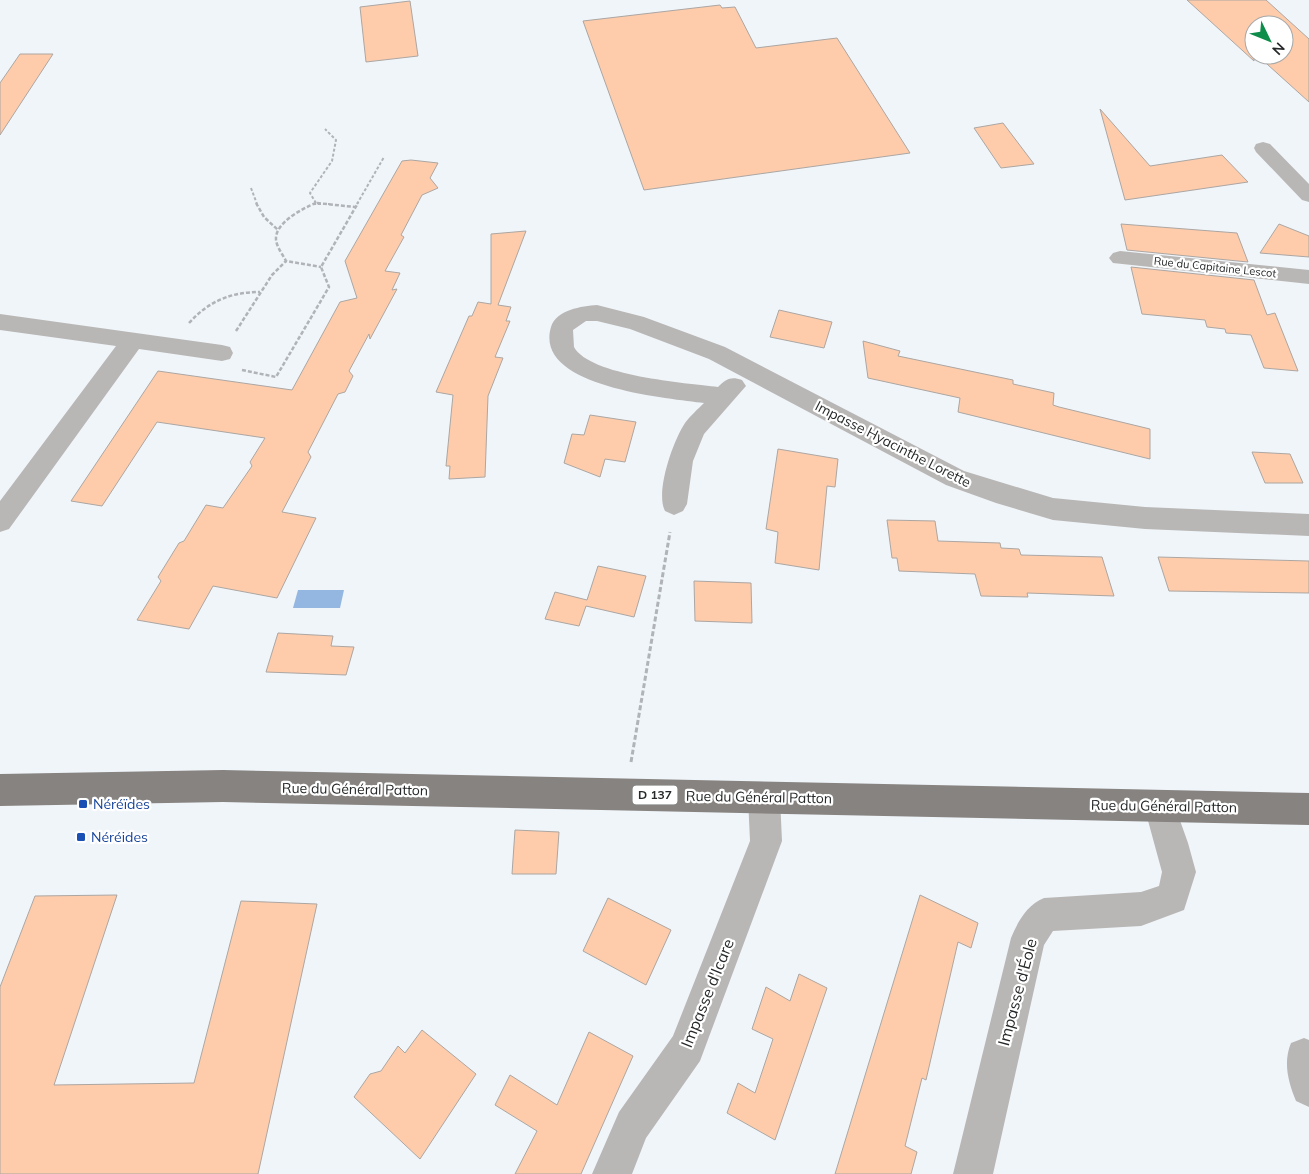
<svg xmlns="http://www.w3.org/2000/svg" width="1309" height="1174" viewBox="0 0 1309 1174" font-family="Mulish,sans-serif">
<rect width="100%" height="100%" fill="#f0f5fa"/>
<!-- water -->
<path fill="#93b7e1" d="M298 590H344L340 608H293Z"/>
<!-- building -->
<path fill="#feccab" stroke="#aca6a2" d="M1187 0H1266L1309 39V102L1257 55H1284V25H1254V61Z
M410 1 418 56 366 62 360 7Z
M720 5 722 8 735 7 756 48 837 38 910 153 644 190 583 21Z
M20 54H53L0 135V83Z
M1100 109 1150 166 1222 155 1248 182 1125 200Z
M1003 123 1034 164 1001 168 974 128Z
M411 160 438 163 430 178 438 188 422 195 401 235 404 237 385 271 400 273 392 290 397 289 370 339 369 334 349 371 353 376 345 392 338 394 308 452 311 457 282 512 316 518 277 598 213 586 189 629 137 620 161 581 158 577 179 543 184 541 206 505 223 508 252 466 250 462 265 438 157 422 102 506 71 501 158 371 292 390 340 302 357 298 345 261 402 161Z
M1121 224 1237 233 1248 262 1127 250Z
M1279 224 1309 236V257L1260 253Z
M526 231 498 305 511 307 506 321H510L495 357 503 358 488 396 485 477 449 479 450 466H446L453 395 436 392 469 316H472L478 302 491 304V234Z
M1131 267 1254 280 1267 315 1275 313 1298 371 1264 368 1251 335 1226 333 1225 329 1207 327 1205 320 1142 314Z
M779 310 832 322 824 348 770 337Z
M863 341 900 351 898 356 1013 380V384L1054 393 1053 405 1059 407 1150 429V459L958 412 960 398 868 378Z
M590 415 636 422 625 462 605 459 600 477 564 463 572 434 584 435Z
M778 449 838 459 835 487 827 486 819 570 775 563 778 532 766 529Z
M1252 452 1290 454 1303 483H1265Z
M887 520 935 521 938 541 1000 543 1001 548 1019 549 1021 555 1102 557 1114 596 1027 593 1028 597 981 596 975 574 899 571 897 558H892Z
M1158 557 1309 561V593L1169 591Z
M598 566 646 576 634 617 586 606 579 626 545 619 555 592 587 600Z
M694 581 751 583 752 623 695 621Z
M278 633 333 636 331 646 354 647 346 675 266 672Z
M515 830 559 832 556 874H512Z
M117 895 54 1085 194 1083 241 901 317 904 258 1174H0V987L35 896Z
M920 895 978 923 971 948 958 942 926 1080 922 1078 905 1146 917 1152 911 1174H835Z
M608 898 671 930 646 985 583 951Z
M799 974 827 988 775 1140 727 1113 738 1083 755 1093 773 1039 752 1029 766 987 790 1001Z
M422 1030 476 1074 420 1159 354 1097 370 1074 381 1071 398 1046 405 1053Z
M589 1032 633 1056 581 1174H515L537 1131 495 1105 510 1075 557 1105Z"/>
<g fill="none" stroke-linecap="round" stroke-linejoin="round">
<!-- path-far2 -->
<path stroke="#b0b4b8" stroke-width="2" stroke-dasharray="3 2" stroke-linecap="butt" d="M251 188 257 204
M316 203 310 193 332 161 336 140 325 129
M313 204H329
M357 204 384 157"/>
<!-- path-far1 -->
<path stroke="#b0b4b8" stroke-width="2.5" stroke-dasharray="4 2" stroke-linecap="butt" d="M256 203 264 217 278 230
M316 203C303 208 275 223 276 239 276 246 283 255 286 261L321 267
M317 203 355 207
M189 323C209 301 231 292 260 292
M236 331 272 275 286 261
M242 370 276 377 329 287 321 267 358 203"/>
<!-- path -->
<path stroke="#b0b4b8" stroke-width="3" stroke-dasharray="5 2.5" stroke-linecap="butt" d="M631 762 670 532"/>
<!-- minor -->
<path fill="#b9b7b5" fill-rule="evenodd" d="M1263 142 1270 144 1309 184V202L1302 200 1256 152 1254 148 1256 144Z
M1120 251 1309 270V284L1113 263 1109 258 1113 253Z
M597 305 644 317 725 347 964 471 1053 498 1145 507 1309 514V536L1145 529 1053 520 996 503 946 485 709 359 630 329 597 321H586L573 330 574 347C590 376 686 383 718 387 726 379 731 376 742 380L746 386 704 434 693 461 687 504 683 511 674 515 665 511C655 492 673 441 685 423 690 416 698 409 704 403 667 398 533 387 551 327 556 310 582 306 597 305Z
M0 314 222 345 230 347 233 353 230 359 222 361 139 349 9 529 0 532V501L116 346 0 330Z
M764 782 775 787 780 798 782 841 700 1061 646 1138 632 1174H592L619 1112 673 1036 750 841 748 798 753 787Z
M1160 790 1171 795 1188 843 1196 872 1184 910 1141 926 1053 931 1044 945 993 1174H953L1011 938C1018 921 1027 905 1044 898L1141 892 1159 886 1162 872 1144 806 1149 795Z
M1304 1038 1309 1040V1107L1296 1101C1288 1082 1283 1062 1291 1043Z"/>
<!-- major -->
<path fill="#878380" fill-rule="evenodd" d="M223 770 1309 793V825L223 802 0 806V774Z"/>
</g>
<!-- markers -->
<g fill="#1a4fb4" stroke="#fff" stroke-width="2">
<rect x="78" y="799" width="10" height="10" rx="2.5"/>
<rect x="76" y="832" width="10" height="10" rx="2.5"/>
</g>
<g text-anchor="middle" stroke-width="4.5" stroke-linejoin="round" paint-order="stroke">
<!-- far-street labels -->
<g font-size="11" fill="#262829" stroke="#fff">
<text transform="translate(1215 267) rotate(6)" y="4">Rue du Capitaine Lescot</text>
</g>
<!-- shield labels -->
<rect fill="#fff" stroke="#676869" stroke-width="1" x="632.5" y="785.5" width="45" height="19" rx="4"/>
<g font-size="12" font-weight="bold" fill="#262829">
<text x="655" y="799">D 137</text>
</g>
<!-- street labels -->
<g font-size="14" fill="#262829" stroke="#fff">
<text transform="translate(893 444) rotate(27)" y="5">Impasse Hyacinthe Lorette</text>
<text transform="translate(355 789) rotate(1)" y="5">Rue du Général Patton</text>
<text transform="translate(759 797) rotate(1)" y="5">Rue du Général Patton</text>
<text transform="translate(1164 806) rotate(1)" y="5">Rue du Général Patton</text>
</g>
<!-- transit labels -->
<g font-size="14" fill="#164399" stroke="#fff" text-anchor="start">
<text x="93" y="809">Néréïdes</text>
<text x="91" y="842">Néréides</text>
</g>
<!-- near-street labels -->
<g font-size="16" fill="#262829" stroke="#fff">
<text transform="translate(1017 992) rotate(-75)" y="6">Impasse d'Éole</text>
<text transform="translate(707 993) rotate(-68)" y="6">Impasse d'Icare</text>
</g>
</g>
<!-- north arrow -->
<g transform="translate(1269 40) rotate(133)"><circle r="24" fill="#ffffff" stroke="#a8a9a9"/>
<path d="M0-4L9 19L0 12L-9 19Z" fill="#0d8d49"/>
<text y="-8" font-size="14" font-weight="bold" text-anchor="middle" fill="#262829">N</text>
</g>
</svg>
